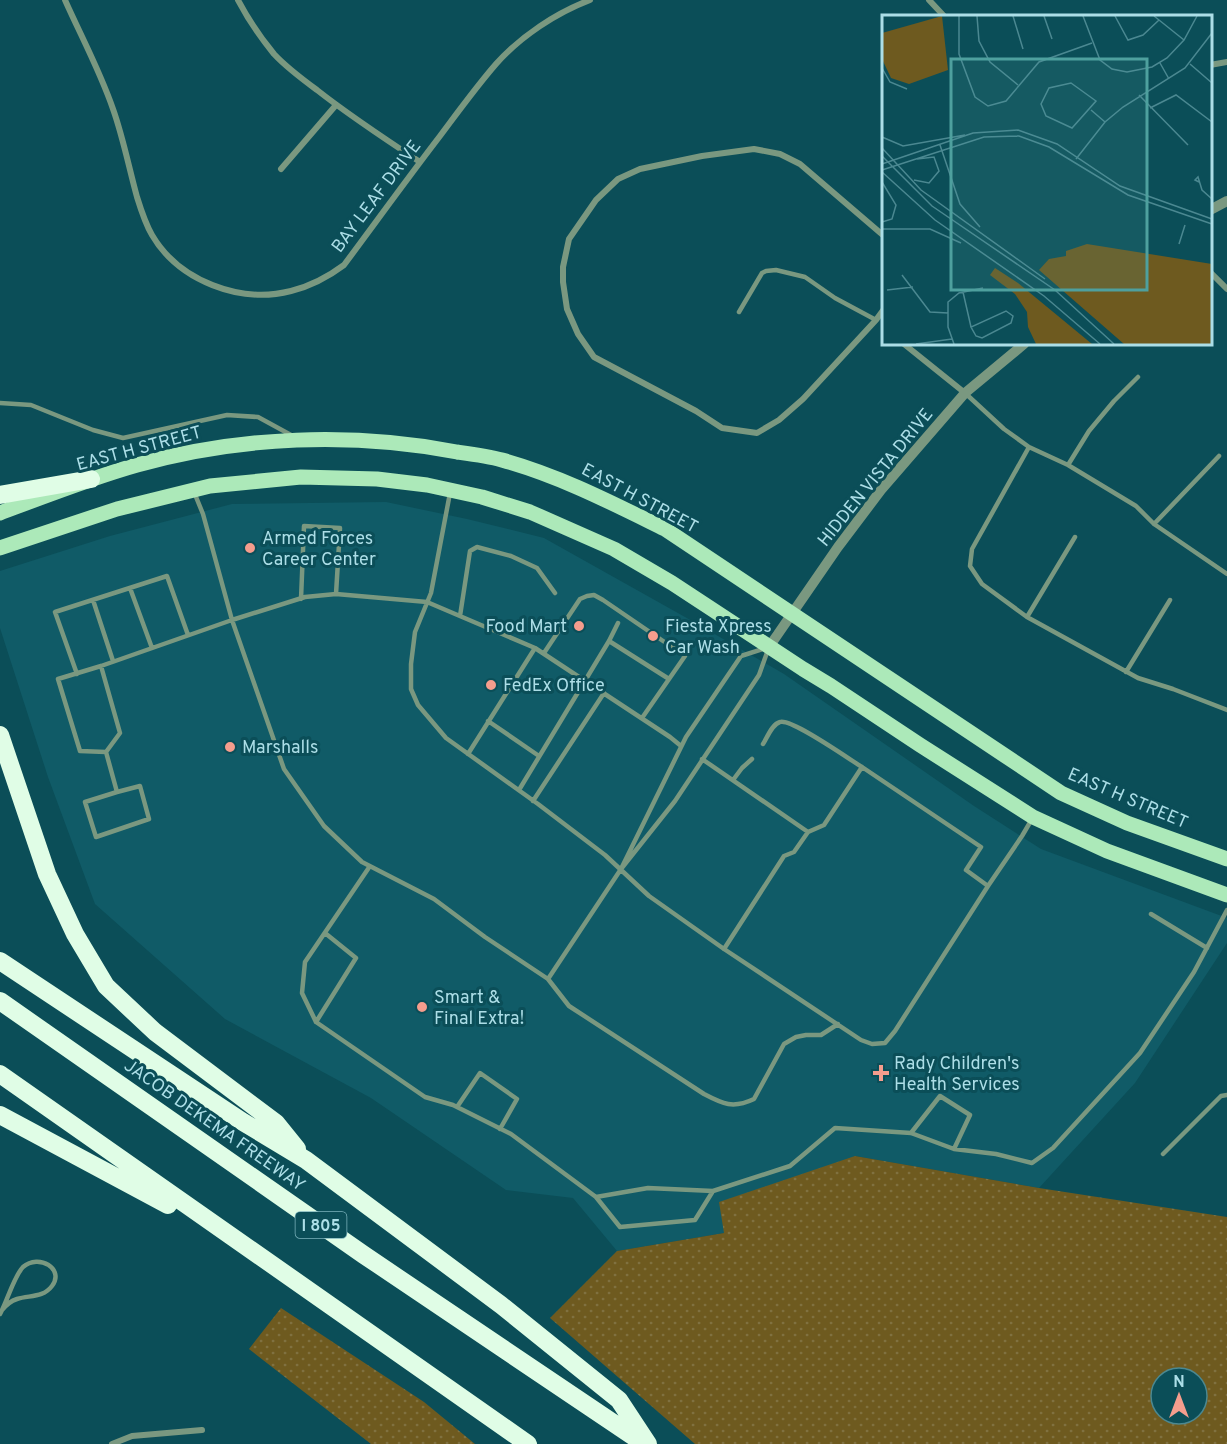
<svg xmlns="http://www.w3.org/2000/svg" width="1227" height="1444" viewBox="0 0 1227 1444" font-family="Overpass,sans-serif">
<defs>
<pattern id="grass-dots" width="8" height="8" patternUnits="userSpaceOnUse" patternTransform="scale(1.5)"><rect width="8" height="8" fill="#6e5a1f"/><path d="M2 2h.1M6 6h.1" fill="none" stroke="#807140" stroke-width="1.8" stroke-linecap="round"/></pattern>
</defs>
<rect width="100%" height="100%" fill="#0b4e58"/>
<!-- built -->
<path fill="#105b67" d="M386 502 467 519 544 538 685 617 784 674 974 806 1041 849 1227 918V943L1135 1083 1039 1188 855 1156 724 1233 617 1251 573 1198 506 1190 371 1098 225 1019 95 904 48 777 0 628V571L110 536 232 504Z"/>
<!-- grass -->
<path fill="url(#grass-dots)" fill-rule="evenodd" d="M855 1156 1039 1188 1227 1217V1444H695L550 1318 617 1251 724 1233 719 1202ZM1161 1378H1197V1414H1161Z
M281 1308 424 1402 475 1444H371L249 1349Z"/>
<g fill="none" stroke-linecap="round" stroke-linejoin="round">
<!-- service -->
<path stroke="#7a9880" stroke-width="4.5" d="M739 312 762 273 766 271 776 270 805 277 835 298 876 320
M965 393 1004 429 1029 447
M0 403 31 405 93 430 123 438 227 415 258 417 291 435
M1068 465 1089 431 1114 401 1138 377
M194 492 203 514 232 620 284 769 324 826 362 862 434 899 485 937 548 979 621 869
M450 493 431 593 415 632 411 664V689L418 705 446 738 538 804 605 855 649 896 724 949 861 1040 872 1044 885 1043 895 1031 988 886 1022 836 1032 819
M1154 524 1219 456
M1227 574 1154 524 1136 506 1068 465 1029 447 972 549 970 566 982 584 1027 617 1138 678 1173 689 1227 710
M130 588 152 648
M301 599 304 526 340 528 336 594
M93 600 113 661
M460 616 470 551 477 547 511 556 537 568 555 593
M1027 617 1075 537
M609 641 669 679
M769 647 759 675 675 801 621 869 686 737 741 656Z
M544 653 580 599 587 596 594 595 603 600 685 656 642 718
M101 666 120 733 106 752 80 751 58 679 101 666 232 620 305 597 336 594 427 602 535 648 670 737 681 746
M1126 672 1170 600
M77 674 55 612 167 576 188 635
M488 721 539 756
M763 744C767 738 772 724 780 722 791 718 849 759 862 767
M106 752 117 792 140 786 149 819 96 837 85 802 117 792
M468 754 535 648
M702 759 808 832 824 825 862 767 981 847 966 870 988 886
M733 780 742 768 752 759
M519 790 609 641 618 623
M533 801 604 693
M370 866 305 962 302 993 316 1022 425 1097 453 1105 511 1134 596 1197 648 1188 713 1191 790 1166 835 1128 911 1133 954 1149 996 1154 1032 1163 1053 1148 1140 1053 1194 972 1227 910
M1151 914 1207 948
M724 949 784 856 794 852 808 832
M548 979 569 1006 704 1094C723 1104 733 1109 754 1099L784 1044 796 1037 806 1035H821L838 1024
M316 1022 356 958 325 933
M457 1107 480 1073 517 1099 500 1129
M911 1133 940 1096 970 1115 954 1149
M1163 1154 1221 1096 1227 1095
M596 1197 620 1227 695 1220 713 1191
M0 1314C7 1302 14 1276 23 1267 39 1253 65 1269 52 1286 43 1298 30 1295 17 1299 11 1301 6 1305 2 1310"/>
<!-- minor -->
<path stroke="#7a9880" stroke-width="6" d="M65 0C81 36 100 71 113 109 123 137 129 168 137 197 141 210 145 223 152 235 179 281 240 304 291 291 311 286 328 277 344 265 376 222 407 179 440 136 458 112 476 87 496 64 521 36 556 13 590 0
M238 0C248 19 260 37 274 54 287 68 302 79 317 90 350 116 385 139 420 162
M929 0 944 16
M1210 65 1227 62
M281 169 336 105
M884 236 800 164 780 154 754 149 702 156 640 169 618 179 596 200 569 239 563 267V282L567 309 578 334 594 357 696 411 722 428 757 433 779 420 803 399 876 320 884 309
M1210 272 1227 289
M904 344 965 393
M112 1444 132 1436 202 1430"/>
<!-- tertiary -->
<path stroke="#7a9880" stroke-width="10" d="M1210 210 1227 201
M769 647 838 547 881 490 965 393 1024 344"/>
<!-- primary -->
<path stroke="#ace9b9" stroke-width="15" d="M0 513C45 496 91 478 137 465 240 436 353 432 457 452 472 454 488 456 502 460 560 476 612 503 665 529L1061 793 1127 823 1227 859
M0 548 117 509 210 486 301 477 377 479 427 485 482 497 530 512 614 549 672 583 803 669 831 686 920 745 1033 817 1107 851 1227 895"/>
<!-- motorway -->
<path stroke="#e0fde6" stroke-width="18" d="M0 495 91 479
M0 735 47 874 75 934 106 986 155 1032 276 1123 297 1149
M0 961 243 1122 306 1160 458 1273 501 1305 619 1400 648 1444
M0 1001 364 1255 643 1443
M0 1074 528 1444
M0 1115 168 1205"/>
</g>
<!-- markers -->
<g fill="#f59d8d" stroke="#0b4e58" stroke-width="2">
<circle cx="250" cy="548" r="6"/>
<circle cx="579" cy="626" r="6"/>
<circle cx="653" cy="636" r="6"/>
<circle cx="491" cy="685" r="6"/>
<circle cx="230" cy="747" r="6"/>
<circle cx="422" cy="1007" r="6"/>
<path d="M878 1064h6v6h6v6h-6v6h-6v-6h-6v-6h6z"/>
</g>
<g text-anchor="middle" stroke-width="6" stroke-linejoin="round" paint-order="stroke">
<!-- shield labels -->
<rect fill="#0b4e58" stroke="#7cb3bc" stroke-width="1.5" x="295.5" y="1212" width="51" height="26" rx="4.5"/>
<g font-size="16" font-weight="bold" fill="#acdee7">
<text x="321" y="1231">I 805</text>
</g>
<!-- street labels -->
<g font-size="18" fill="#acdee7" stroke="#0b4e58">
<text transform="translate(376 196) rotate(-53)" y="6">BAY LEAF DRIVE</text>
<text transform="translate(139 448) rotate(-15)" y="6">EAST H STREET</text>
<text transform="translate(875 477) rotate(-51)" y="6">HIDDEN VISTA DRIVE</text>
<text transform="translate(640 498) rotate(28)" y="6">EAST H STREET</text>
<text transform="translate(1128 798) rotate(23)" y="6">EAST H STREET</text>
<text transform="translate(215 1125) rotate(35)" y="6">JACOB DEKEMA FREEWAY</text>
</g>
<!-- poi labels -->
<g font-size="18" fill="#acdee7" stroke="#0b4e58" text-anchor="start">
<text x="262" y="544">Armed Forces<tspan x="262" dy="21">Career Center</tspan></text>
<text x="567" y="632" text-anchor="end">Food Mart</text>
<text x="665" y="632">Fiesta Xpress<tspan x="665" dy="21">Car Wash</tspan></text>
<text x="503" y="691">FedEx Office</text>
<text x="242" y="753">Marshalls</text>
<text x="434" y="1003">Smart &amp;<tspan x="434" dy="21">Final Extra!</tspan></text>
<text x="894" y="1069">Rady Children's<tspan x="894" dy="21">Health Services</tspan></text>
</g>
</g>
<!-- overview -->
<g transform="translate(882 15)">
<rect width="330" height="330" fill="#0b4e58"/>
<path d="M60 1 66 55 27 69 9 63 0 44V18ZM205 229 330 249V329H242L157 255 167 244 184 241V236ZM113 253 136 268 210 329H154L146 312 145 297 133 279 108 260Z" fill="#6e5a1f"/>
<path fill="none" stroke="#4b8891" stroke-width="1.5" d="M77 1V39L93 82 106 91 124 86 157 47 210 28M95 1 97 26 108 47 136 70M131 1 141 34M162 1 170 24M201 1 218 45 230 54 245 57 270 52 285 43 302 25 315 1M233 1 246 25 261 20 277 5M272 1 302 25M278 48 287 64M308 49 330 68M0 53 8 67 25 74M189 68 214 86 190 113 164 101 159 89 167 73ZM257 80 306 130M268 93 294 80 330 107M209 95 223 107M0 122 21 131 83 120M58 130 78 189 98 212M0 133 39 175 163 264M0 141 50 191 173 275 232 329M194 144 223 107 241 92 303 53 330 18M0 149 91 118 136 115 175 129 238 171 330 204M0 155 102 122 137 121 167 132 246 180 330 209M0 157 53 205 162 281 218 329M32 165 47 168 57 156 52 142 35 144M0 167 14 190 10 204 0 207M317 167 313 165 316 162 320 175 330 184M0 214H48L79 228M297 229 303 210M20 260 48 297 66 298M5 275 31 272M81 277 89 312M124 296 131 301 129 308 100 323 94 321 89 312ZM34 329 70 324M72 329 66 312V287L77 278 101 273"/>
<path fill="#4ea09e" fill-opacity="0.15" stroke="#4ea09e" stroke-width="3" d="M69 44H265V275H69Z"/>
<rect width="330" height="330" fill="none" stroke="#acdee7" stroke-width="3"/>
</g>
<!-- north arrow -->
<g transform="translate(1179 1396)"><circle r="28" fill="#0b4e58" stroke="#4b8891" stroke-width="1.5"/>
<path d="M0-4.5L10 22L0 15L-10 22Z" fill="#f59d8d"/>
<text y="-9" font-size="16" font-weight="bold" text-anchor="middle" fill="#acdee7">N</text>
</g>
</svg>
